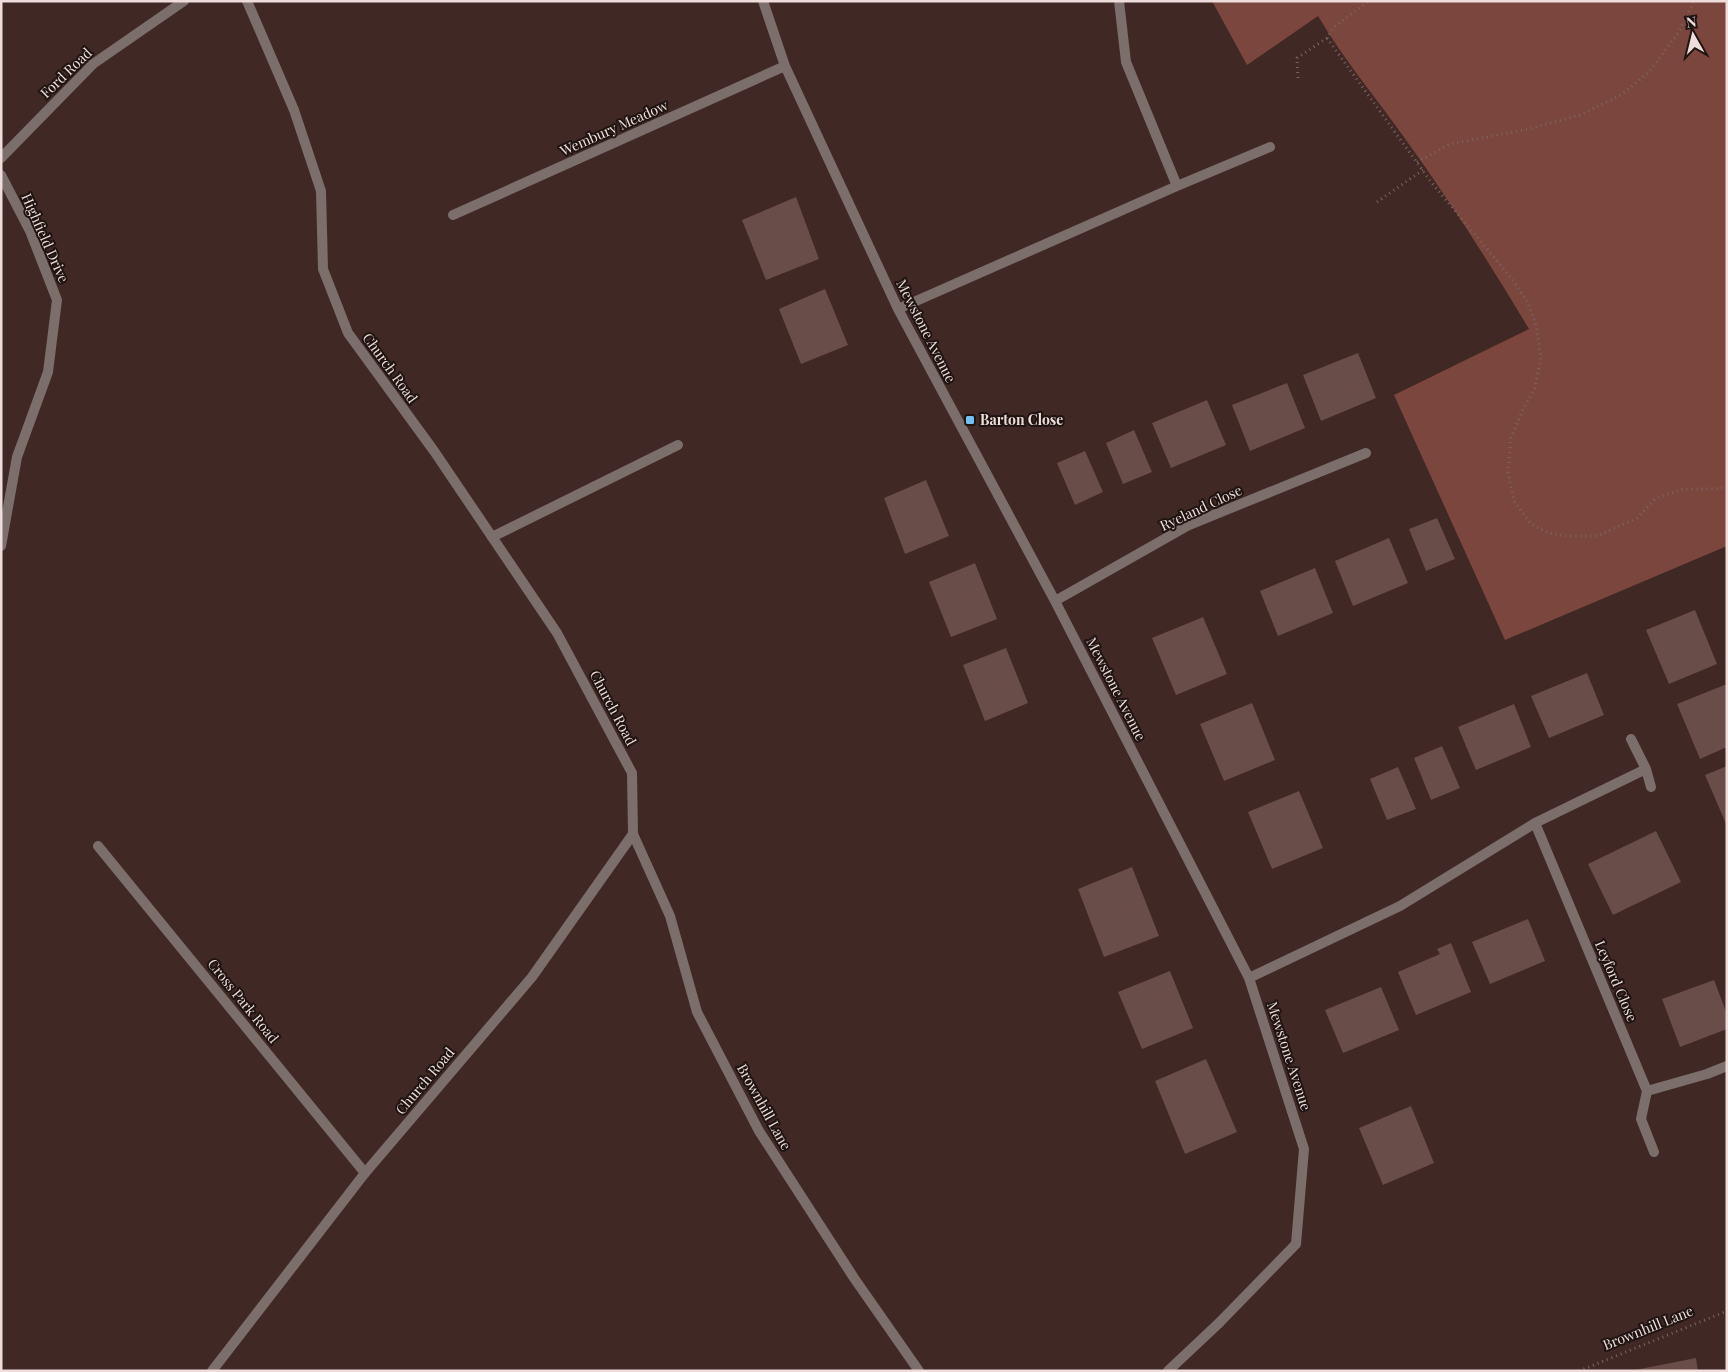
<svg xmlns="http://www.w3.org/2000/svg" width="1728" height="1372" viewBox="0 0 1728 1372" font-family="'Playfair Display',serif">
<rect width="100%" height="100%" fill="#402824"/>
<!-- green -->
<path fill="#7b463d" d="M1212 1H1727V546L1505 640 1394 395 1529 329C1490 264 1450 201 1406 140 1377 99 1344 60 1318 16L1247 65Z"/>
<!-- building -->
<path fill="#684d48" d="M796 197 819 259 766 280 742 220Z
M825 289 848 345 801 364 779 309Z
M1358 353 1376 398 1321 421 1303 375Z
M1287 383 1305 428 1250 451 1232 405Z
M1207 400 1226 445 1171 468 1152 423Z
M1134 430 1152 472 1123 484 1106 443Z
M1085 451 1103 492 1075 505 1057 463Z
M926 480 949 536 905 554 884 498Z
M1437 518 1455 559 1426 571 1409 529Z
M1389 538 1408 583 1353 606 1335 561Z
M975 563 997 619 951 637 929 582Z
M1315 568 1333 613 1278 636 1260 591Z
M1695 610 1717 664 1669 684 1646 630Z
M1203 617 1227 674 1176 695 1152 638Z
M1006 648 1028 703 985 721 963 665Z
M1587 673 1604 715 1549 738 1531 696Z
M1727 684V747L1700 759 1677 704Z
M1252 703 1275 760 1224 781 1200 724Z
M1514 704 1531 747 1476 770 1458 727Z
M1442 746 1460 788 1431 800 1414 758Z
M1727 766V826L1705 775Z
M1398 767 1416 809 1387 820 1370 779Z
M1299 791 1323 848 1272 869 1248 812Z
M1656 831 1681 882 1613 915 1588 864Z
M1132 867 1159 936 1104 957 1078 889Z
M1528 919 1545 961 1490 984 1472 942Z
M1451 943 1471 992 1416 1015 1398 972 1440 954 1437 949Z
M1170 971 1193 1028 1142 1049 1118 992Z
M1714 980 1727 1014V1029L1680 1047 1662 999Z
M1381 987 1399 1030 1343 1053 1325 1010Z
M1206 1059 1237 1132 1185 1154 1155 1081Z
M1411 1106 1434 1163 1383 1185 1359 1128Z
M1696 1358 1698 1371H1636L1635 1370Z"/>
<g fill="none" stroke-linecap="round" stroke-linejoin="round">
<!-- path -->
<path stroke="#7b6562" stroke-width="3" stroke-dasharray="1 4" stroke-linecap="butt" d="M1327 38 1431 182 1512 279 1527 301 1536 325 1541 357 1535 388 1523 409 1511 438 1508 473 1514 501 1531 524 1548 533 1568 536H1597L1637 518 1656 498 1683 489H1714L1727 487
M1298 78 1297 58 1327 38 1334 27 1369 1
M1417 162 1450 144 1528 129 1580 115 1621 95 1649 72 1678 33 1694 1
M1377 202 1423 170
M1579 1371 1727 1311"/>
<!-- service -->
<path stroke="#7b6e6b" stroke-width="10" d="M492 537 678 445"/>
<!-- minor -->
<path stroke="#7b6e6b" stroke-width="10" d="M763 1 785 66 898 309 1055 601 1249 978 1304 1149 1296 1244 1219 1323 1168 1371
M1119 1 1126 62 1177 186
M1 158 93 64 184 1
M1 175 30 231 57 300 48 372 17 457 1 546
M453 215 785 66
M898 309 1177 186 1270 147
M1055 601 1189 525 1366 453
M1631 739 1646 769 1651 787
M1535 823 1647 1091 1641 1119 1654 1152
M633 834 670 916 697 1012 759 1131 854 1278 919 1371
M98 846 365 1173
M1249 978 1400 906 1535 823 1646 769
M1647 1091 1707 1074 1727 1066"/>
<!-- tertiary -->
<path stroke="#7b6e6b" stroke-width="10" d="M212 1371 365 1173 532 977 633 834 632 773 557 633 434 451 348 333 323 269 321 191 294 110 247 1"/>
</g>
<!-- markers -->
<rect fill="#74c0f6" stroke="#1f1412" stroke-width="2" x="965" y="415" width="10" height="10" rx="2.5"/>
<g text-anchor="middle" stroke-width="4" stroke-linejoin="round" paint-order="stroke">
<!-- street labels -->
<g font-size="14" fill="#eeddda" stroke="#1f1412">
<text transform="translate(66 73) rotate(-44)" y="5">Ford Road</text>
<text transform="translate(614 128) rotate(-24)" y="5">Wembury Meadow</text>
<text transform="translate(45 238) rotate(66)" y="5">Highfield Drive</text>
<text transform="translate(926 331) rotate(63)" y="5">Mewstone Avenue</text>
<text transform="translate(390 368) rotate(54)" y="5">Church Road</text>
<text transform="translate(1201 508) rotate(-25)" y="5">Ryeland Close</text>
<text transform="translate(1116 689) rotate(63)" y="5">Mewstone Avenue</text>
<text transform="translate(613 708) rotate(62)" y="5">Church Road</text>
<text transform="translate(1616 981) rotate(67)" y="5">Leyford Close</text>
<text transform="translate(243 1001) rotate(51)" y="5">Cross Park Road</text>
<text transform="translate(1289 1056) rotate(72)" y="5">Mewstone Avenue</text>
<text transform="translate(425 1081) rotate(-50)" y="5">Church Road</text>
<text transform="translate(764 1107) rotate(61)" y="5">Brownhill Lane</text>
<text transform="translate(1648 1328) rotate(-22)" y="5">Brownhill Lane</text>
</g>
<!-- poi labels -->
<g font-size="14" font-weight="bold" fill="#eeddda" stroke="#1f1412" text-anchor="start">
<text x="980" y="425">Barton Close</text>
</g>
</g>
<!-- border -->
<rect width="1728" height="1372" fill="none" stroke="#eeddda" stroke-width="5"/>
<!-- north arrow -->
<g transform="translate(1693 35) rotate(352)" stroke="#1f1412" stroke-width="4" paint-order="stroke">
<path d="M0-4L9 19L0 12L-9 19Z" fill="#eeddda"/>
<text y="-8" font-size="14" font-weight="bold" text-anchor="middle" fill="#eeddda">N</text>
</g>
</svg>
